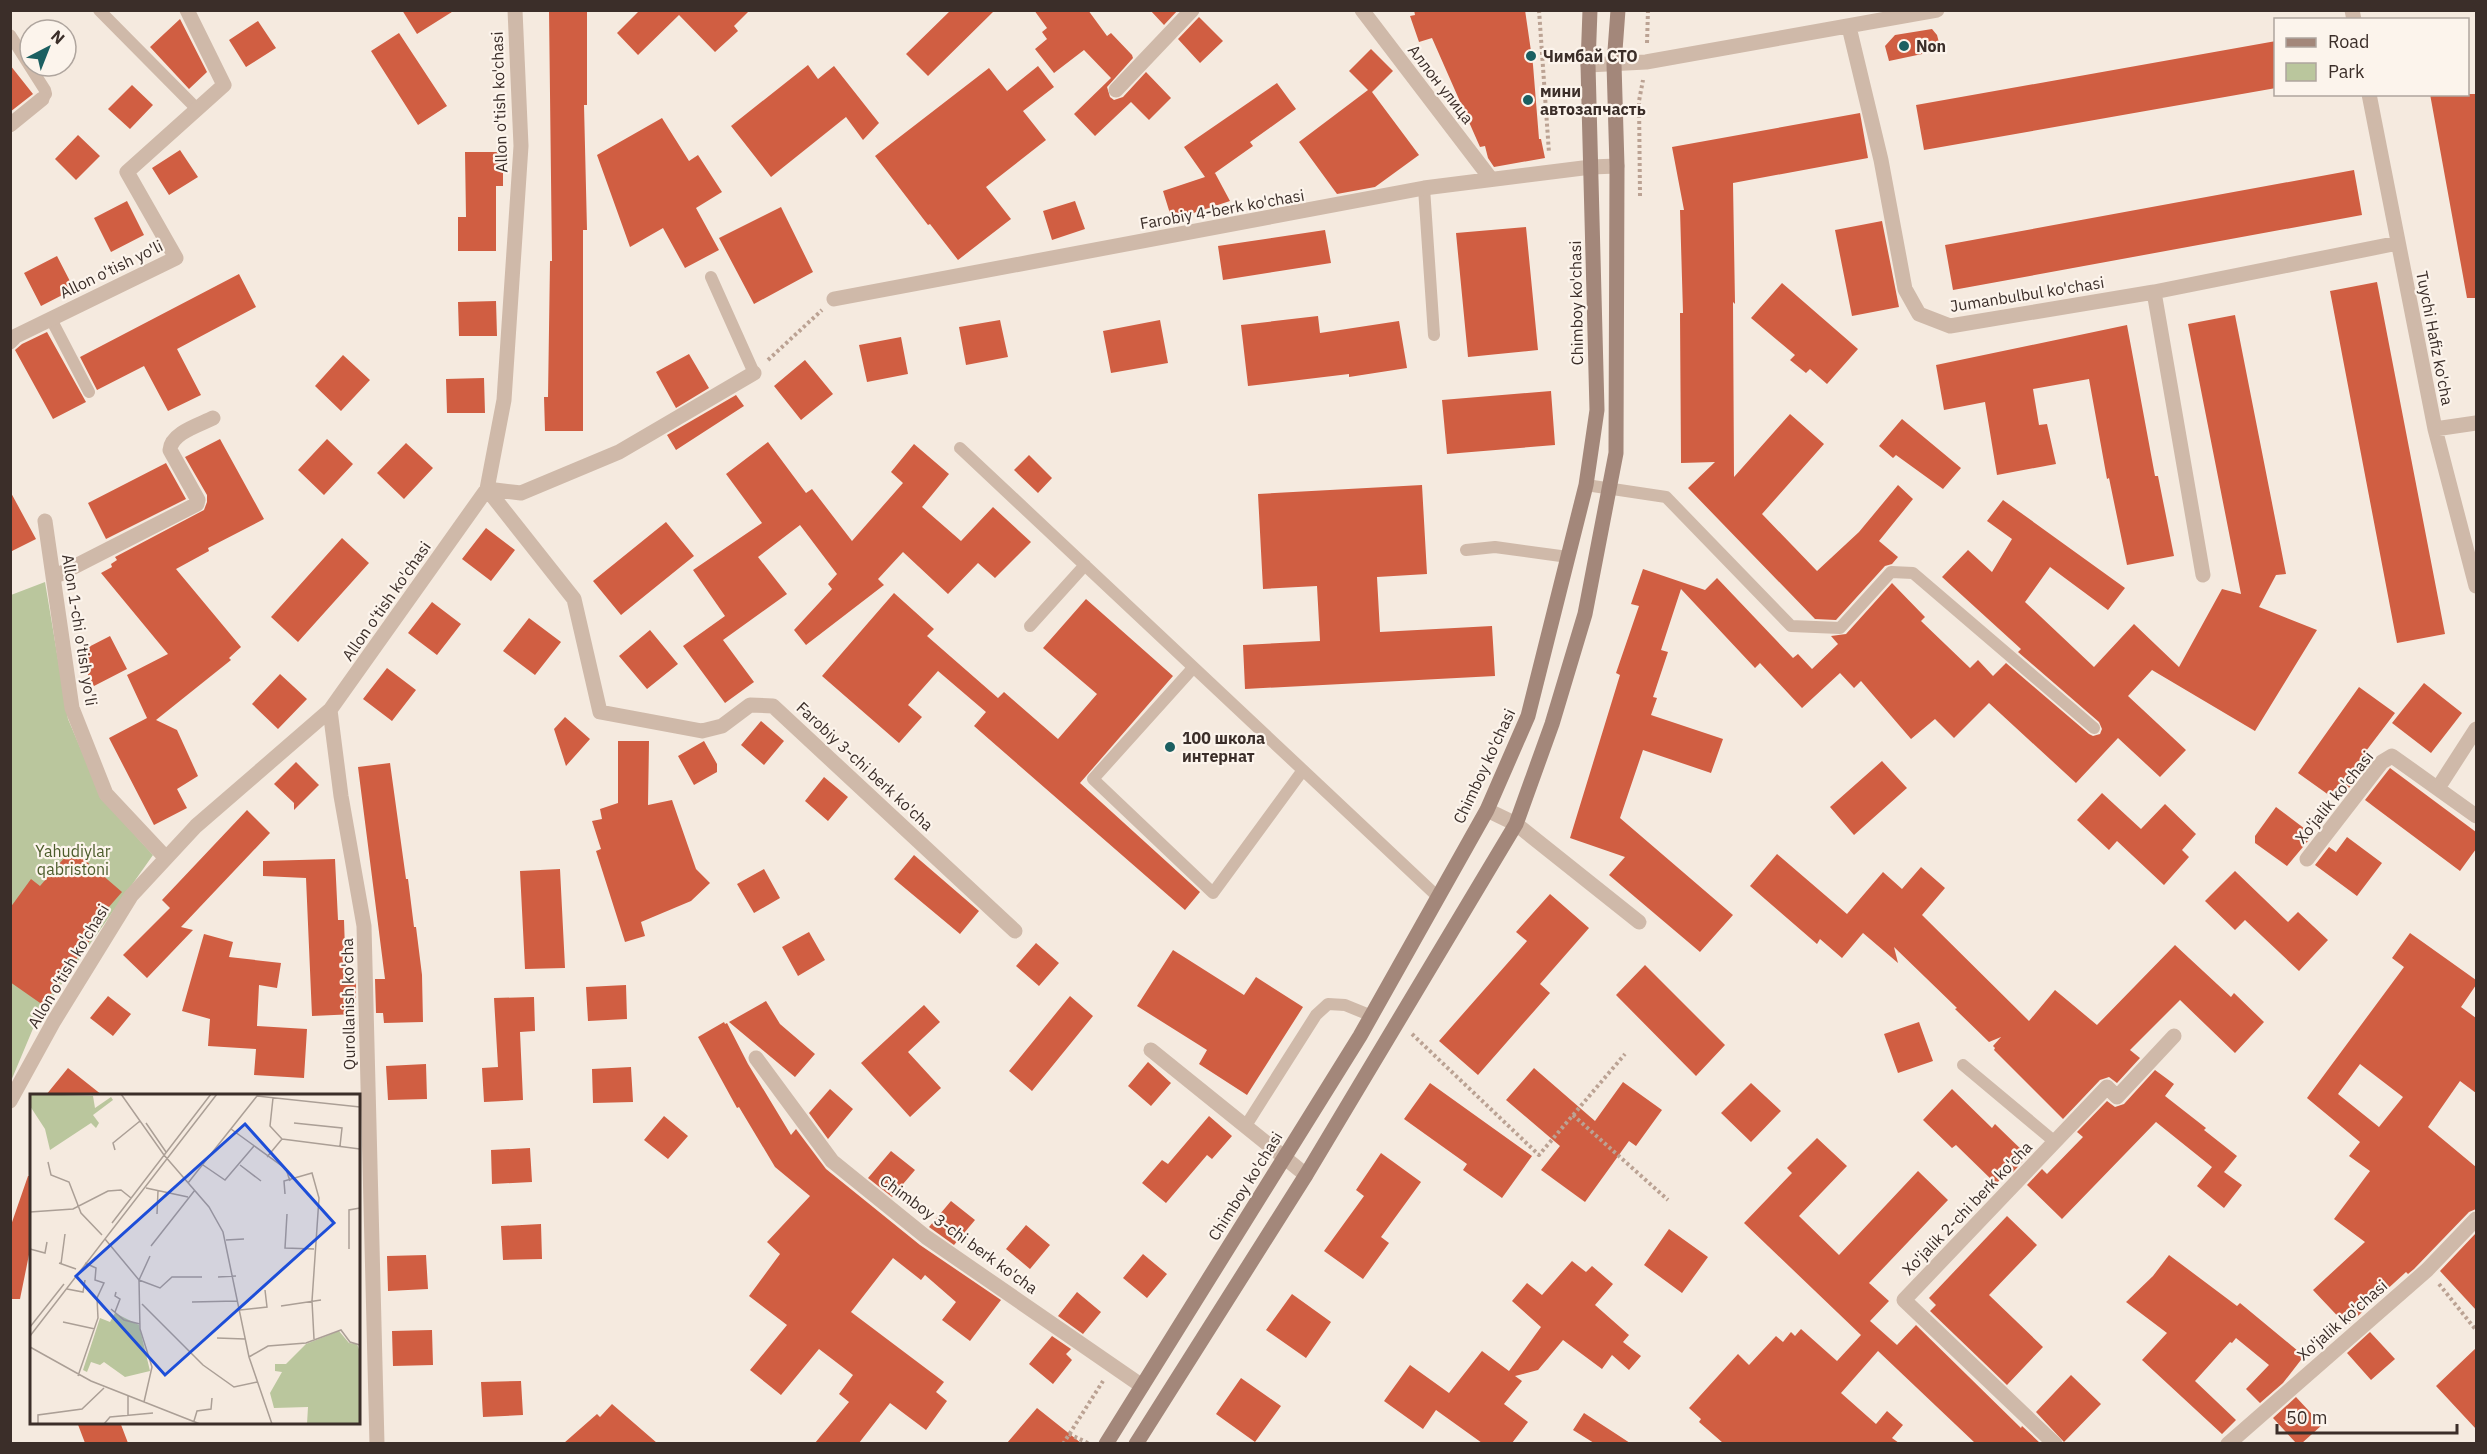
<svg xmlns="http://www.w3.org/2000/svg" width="2487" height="1454" viewBox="0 0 2487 1454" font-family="'IBM Plex Sans',sans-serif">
<rect width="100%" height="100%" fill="#f5eadf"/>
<!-- green -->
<path fill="#bac69d" d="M45 582 68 719 102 799 153 855 37 1019 11 1081V595Z"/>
<!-- building -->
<path fill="#d05e42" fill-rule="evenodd" d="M402 10H455L417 34Z
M549 10H587V105H584L587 230H583V431H545L544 397H548L550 261H552Z
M640 10H750L734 26 738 31 715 52 679 15 638 55 617 33Z
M951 10H995L928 76 906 54Z
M1034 10H1088L1107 36 1111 33 1132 55 1133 58 1107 87 1110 97 1114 100 1123 97 1146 72 1171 98 1149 120 1131 102 1095 136 1074 114 1111 78 1084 50 1054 73 1035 49 1047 39 1042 32 1047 28Z
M1150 10H1178L1164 25Z
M1414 10H1525L1533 65 1539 139H1541L1545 158 1494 167 1488 158 1485 146 1480 147 1432 38 1419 42 1410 16 1415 15Z
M1199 17 1223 41 1200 63 1178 39Z
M180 19 207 72 189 89 150 47Z
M258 21 276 48 246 67 229 40Z
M1932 29 1937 35 1941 50 1889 61 1885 46 1895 35Z
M399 33 447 106 418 125 371 51Z
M2276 41V88L1924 150 1916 105Z
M1371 49 1393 71 1372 92 1419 155 1375 187 1337 194 1299 142 1368 90 1349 71Z
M10 65 33 94 10 112Z
M808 65 818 79 834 66 879 123 863 140 846 117 771 177 731 126Z
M1038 66 1054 87 1023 111 1046 140 986 187 1011 219 958 260 930 224 928 225 875 156 989 68 1007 91Z
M1277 83 1296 109 1250 142 1253 146 1212 175 1215 173 1230 201 1172 220 1163 191 1205 177 1184 147Z
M132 85 153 105 130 129 108 109Z
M2430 94H2476V298H2467Z
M1860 113 1868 158 1733 183 1735 304 1733 302 1734 477 1790 414 1824 444 1762 514 1817 571 1859 532 1898 485 1913 499 1879 541 1898 557 1892 564 1885 566 1836 620 1815 619 1688 488 1715 462 1681 463 1680 313H1683L1680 210H1684L1672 147Z
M662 118 689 161 698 155 722 192 696 208 719 250 685 268 663 228 630 247 597 155Z
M78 135 100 156 76 180 55 159Z
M180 150 198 177 169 195 152 168Z
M465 152H503V186H496V251H458V217H466Z
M2354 170 2362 215 1953 290 1945 245Z
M127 201 144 235 111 252 94 218Z
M1075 201 1085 229 1052 240 1043 211Z
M781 207 813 272 754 304 719 238Z
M1882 221 1899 307 1852 316 1835 230Z
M1526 227 1538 350 1468 357 1456 233Z
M1325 230 1331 263 1223 280 1218 246Z
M57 256 74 289 41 306 24 273Z
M239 274 256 307 177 349 201 395 168 411 144 366 97 390 80 357Z
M2377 282 2445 634 2397 643 2330 291Z
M1782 283 1858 349 1827 384 1810 369 1806 373 1790 360 1795 355 1751 318Z
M496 301 497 336H459L458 302Z
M2235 315 2286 574 2276 575 2259 607 2317 630 2255 731 2152 670 2128 696 2186 750 2160 777 2118 738 2076 783 1989 703 1954 738 1935 719 1911 739 1861 681 1854 688 1840 673 1802 708 1760 663 1755 668 1681 589 1661 650 1668 652 1653 697 1657 698 1651 715 1723 739 1711 773 1643 750 1620 818 1733 915 1700 952 1609 875 1625 857 1570 838 1620 675 1616 673 1639 606 1631 604 1643 569 1705 590 1717 578 1793 658 1798 654 1812 669 1838 644 1831 636 1846 634 1892 583 1925 617 1921 621 1970 668 1978 660 1993 676 2006 663 2089 734 2093 736 2100 734 2102 729 2099 722 2018 652 2021 649 1942 577 1968 550 1992 572 2012 539 1987 521 2003 500 2125 588 2108 610 2050 567 2025 602 2094 667 2134 624 2179 667 2222 589 2241 594 2188 324Z
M1318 316 1320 333 1399 321 1407 368 1349 377V374L1248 386 1241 325Z
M1000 320 1008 357 966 365 959 327Z
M1160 320 1168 363 1111 373 1103 331Z
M2127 325 2155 476H2158L2174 556 2127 565 2109 478 2107 479 2089 379 2033 389 2039 425 2047 424 2056 464 1997 475 1985 402 1944 410 1936 365Z
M47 332 86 402 53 419 15 350 22 344Z
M901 337 908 374 867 382 859 345Z
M689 354 709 388 676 408 656 372Z
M343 355 370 380 341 411 315 386Z
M805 360 833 394 801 420 774 386Z
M484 378 485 413H447L446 379Z
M1551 391 1555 445 1447 454 1442 400Z
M736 395 744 406 676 450 667 435Z
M1902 419 1961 468 1943 489 1896 455 1893 458 1879 446Z
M220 439 264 519 208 548 209 551 176 569 241 647 229 658 231 660 156 720 177 730 198 776 177 789 187 808 154 825 109 738 147 718 127 675 168 654 101 573 112 567 111 564 117 560 115 557 204 510 207 502V495L185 457Z
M327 439 353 464 324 495 298 470Z
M768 442 806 493 812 489 852 541 903 483 891 472 914 444 949 474 922 507 961 541 993 507 1031 542 995 578 978 563 948 594 903 552 878 579 884 585 806 645 794 630 832 589 828 584 837 574 800 525 758 557 787 594 723 640 754 682 725 703 683 646 725 616 693 570 762 523 726 474Z
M406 443 433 468 404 499 377 473Z
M1029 455 1052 478 1038 493 1014 470Z
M166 463 186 499 106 539 88 503Z
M1422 485 1427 574 1377 577 1380 632 1492 626 1495 676 1245 689 1243 645 1320 641 1317 586 1263 589 1258 494Z
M10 491 36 539 10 552Z
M666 522 694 556 621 615 593 581Z
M486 528 515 550 491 581 462 559Z
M342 538 369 563 298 642 271 617Z
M894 593 934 629 927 636 998 698 1004 692 1058 739 1097 694 1043 648 1086 599 1173 676 1080 783 1200 892 1185 910 974 726 986 712 938 671 908 705 922 717 899 743 822 676Z
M432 602 461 624 437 655 408 633Z
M529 618 561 642 535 675 503 651Z
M650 630 678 664 647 689 619 656Z
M110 636 127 669 94 686 77 653Z
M387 668 416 690 392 721 363 699Z
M280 674 307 699 278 729 252 704Z
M2424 683 2462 713 2431 753 2392 723Z
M2359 687 2395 713 2366 751 2374 756 2349 788 2344 784 2333 798 2298 773Z
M565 717 590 739 566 766 554 729Z
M761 721 784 741 764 765 741 745Z
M618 741H649L648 805 672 800 696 869 710 883 691 901 641 922 645 936 625 942 596 851 601 849 592 821 602 819 600 809 618 803Z
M704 741 717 764V772L694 785 678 756Z
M1882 761 1907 788 1854 835 1830 807Z
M296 762 319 785 294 810V803L274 784Z
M390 763 406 879H408L414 927H416L422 975 423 1022 384 1023 383 1013H376L375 979H385L358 767Z
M2390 768 2476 832V849L2460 871 2365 800Z
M824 777 848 797 828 821 805 801Z
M2102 793 2141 829 2165 804 2196 834 2182 850 2189 857 2164 885 2117 841 2109 850 2077 820Z
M2276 807 2313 835 2287 866 2255 843V836Z
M247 810 270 833 181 927 193 930 147 978 123 955 170 908 162 900Z
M2347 837 2382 863 2357 896 2315 865 2329 847 2336 852Z
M72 849 122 892 94 924 99 928 43 1005 10 982V908L31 879 40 886Z
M1777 854 1847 914 1883 872 1902 889 1921 867 1945 888 1922 915 2029 1021 2055 990 2097 1025 2175 945 2231 997 2234 993 2264 1022 2235 1053 2180 1000 2130 1050 2140 1058 2117 1083 2109 1077 2100 1080 2063 1119 1994 1050 1995 1048 1993 1046 2001 1037 1989 1042 1955 1009 1957 1008 1894 947 1898 963 1863 933 1842 958 1820 939 1817 944 1750 886Z
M914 855 979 911 960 934 894 879Z
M335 859 338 920H344L346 980H356V1014L312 1016 306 878 263 876V861Z
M560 869 565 968 525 969 520 871Z
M764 869 780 898 754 913 737 884Z
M2235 871 2288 922 2298 912 2328 940 2299 971 2245 920 2235 930 2205 901Z
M1550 894 1589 928 1540 984 1550 993 1478 1075 1439 1041 1527 941 1516 932Z
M809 932 825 960 798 976 782 947Z
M2410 933 2476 980V985L2461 1007 2476 1018V1093L2460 1081 2428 1127 2476 1167V1209L2469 1212 2414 1269 2408 1274 2406 1272 2347 1326 2313 1290 2365 1242 2334 1219 2370 1171 2349 1156 2360 1142 2307 1098 2404 967 2392 958ZM2360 1064 2403 1097 2379 1127 2338 1094Z
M204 934 233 942 229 957 281 963 277 988 259 985 257 1026 307 1029 304 1078 254 1075 256 1049 208 1046 210 1019 182 1011Z
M1036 943 1059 963 1039 986 1016 966Z
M1173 950 1244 995 1256 977 1303 1007 1247 1095 1199 1064 1207 1050 1137 1006Z
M1645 965 1725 1045 1696 1076 1616 995Z
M626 985 627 1019 588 1021 586 987Z
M108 996 131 1014 113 1036 90 1018Z
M1070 996 1093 1016 1032 1091 1009 1071Z
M534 997 535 1031 520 1032 523 1100 484 1102 482 1068 498 1067 494 998Z
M766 1001 780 1024 815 1054 795 1077 729 1022Z
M924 1005 940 1022 908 1052 941 1088 910 1117 861 1063Z
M724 1022 725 1024 727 1023 748 1064 791 1135 796 1129 826 1169 920 1245 1001 1300 970 1341 942 1320 956 1302 925 1275 921 1280 893 1258 851 1312 944 1382 936 1392 947 1401 926 1430 890 1403 859 1443H815L849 1402 839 1394 853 1375 819 1349 781 1395 750 1370 787 1325 749 1296 780 1254 767 1242 810 1196 775 1167 739 1107 737 1108 698 1037Z
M1919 1022 1933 1061 1898 1073 1884 1034Z
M1148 1062 1171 1083 1151 1106 1128 1086Z
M426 1064 427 1099 388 1100 386 1066Z
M631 1067 633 1102 593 1103 592 1069Z
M68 1068 102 1095H46Z
M1534 1068 1595 1121 1623 1082 1662 1110 1636 1146 1629 1141 1585 1202 1541 1170 1560 1146 1506 1100Z
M2155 1070 2174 1084 2165 1096 2206 1128 2204 1130 2237 1156 2224 1172 2242 1185 2224 1208 2197 1186 2212 1167 2156 1122 2062 1219 2027 1185 2042 1169 2047 1174 2083 1137 2077 1132 2107 1101 2115 1107 2124 1104Z
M1430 1083 1532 1156 1502 1198 1463 1170 1467 1164 1404 1119Z
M1751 1083 1781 1111 1751 1142 1721 1113Z
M830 1089 853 1109 828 1139 809 1113Z
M1952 1089 1992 1128 1995 1124 2028 1156 2013 1172 2010 1169 1996 1184 1956 1145 1952 1148 1923 1120Z
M664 1116 688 1136 668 1159 644 1140Z
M1209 1116 1232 1136 1212 1159 1207 1155 1166 1203 1142 1183 1162 1160 1168 1164Z
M1817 1138 1847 1166 1799 1216 1839 1255 1918 1171 1948 1200 1869 1283 1889 1301 1870 1321 1897 1345 1916 1325 2021 1428 2022 1426 2040 1443H1975L1878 1351 1841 1393 1876 1424 1887 1411 1903 1425 1892 1438 1899 1443H1723L1699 1422 1701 1419 1689 1408 1738 1354 1749 1365 1776 1336 1783 1342 1791 1332 1795 1336 1801 1329 1837 1361 1861 1335 1744 1223 1792 1173 1787 1168Z
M530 1148 532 1182 492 1184 491 1150Z
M891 1151 915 1170 892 1197 868 1178Z
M1381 1153 1421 1182 1381 1237 1389 1243 1363 1279 1324 1251 1364 1196 1356 1190Z
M28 1176H32V1240L20 1299H10V1228Z
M951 1201 975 1220 954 1245 929 1227Z
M2007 1216 2037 1245 1989 1295 2043 1347 2007 1385 1930 1311 1936 1305 1929 1298Z
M541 1224 542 1259 503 1260 501 1226Z
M1026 1225 1050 1245 1030 1269 1006 1249Z
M1669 1229 1708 1257 1682 1293 1644 1265Z
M2476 1233V1310L2440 1271Z
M1143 1254 1167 1274 1147 1298 1123 1278Z
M426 1255 428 1289 388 1291 387 1256Z
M2169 1255 2237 1306 2240 1303 2304 1356 2283 1383 2260 1403 2246 1389 2269 1365 2236 1338 2232 1343 2230 1342 2195 1381 2236 1420 2222 1434 2142 1360 2167 1333 2126 1302 2153 1276Z
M1572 1261 1586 1272 1592 1266 1613 1284 1595 1305 1629 1335 1623 1342 1641 1356 1629 1370 1612 1355 1602 1369 1563 1340 1538 1370 1515 1376 1522 1381 1504 1404 1528 1422 1512 1443H1482L1436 1410 1423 1429 1384 1401 1410 1365 1449 1393 1482 1351 1509 1371 1541 1327 1512 1301 1527 1283 1542 1295Z
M1077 1292 1101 1312 1083 1334 1058 1316Z
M1292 1294 1331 1322 1306 1358 1266 1330Z
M432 1330 433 1365 393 1366 392 1331Z
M2370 1332 2395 1359 2371 1380 2347 1353Z
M1052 1336 1071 1349 1066 1354 1072 1360 1053 1384 1029 1364Z
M2476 1348V1429L2436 1386Z
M2071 1375 2101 1404 2064 1442 2036 1412Z
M1241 1378 1281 1406 1255 1442 1216 1414Z
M521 1381 523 1415 483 1417 481 1382Z
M2296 1397 2322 1425 2302 1443H2296L2273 1418Z
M612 1404 657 1443H564L597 1414 600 1417Z
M1037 1408 1081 1443H1007Z
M1584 1413 1630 1443H1594L1573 1430Z
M77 1422H120L128 1443H85Z"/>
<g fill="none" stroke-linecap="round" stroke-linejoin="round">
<!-- path -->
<path stroke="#bba293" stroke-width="4" stroke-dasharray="3 3" stroke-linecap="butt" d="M1539 10 1549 153
M1647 43 1648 10
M1640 196 1639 101 1643 80
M768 360 822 310
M1412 1034 1539 1155 1625 1054
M1573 1115 1668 1200
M2439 1284 2476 1330
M1069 1434 1088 1443
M1063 1444 1103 1381"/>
<!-- lane -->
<path stroke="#cfb9a9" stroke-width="12" d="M99 10 197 109
M10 35 45 90 46 94 42 99
M1424 188 1434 335
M711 277 754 373
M51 319 89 392
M960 448 1438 897
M1586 485 1666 497 1791 626 1840 628 1891 572 1913 573 2094 728
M1466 550 1495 547 1568 557
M1030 626 1085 565
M1193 668 1093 779 1213 893 1303 770
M1963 1065 2055 1142
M1245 1127 1316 1015 1328 1004 1345 1005 1372 1016"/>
<!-- street -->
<path stroke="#cfb9a9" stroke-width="15" d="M1362 10 1491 179
M2352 10 2354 20
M1849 27 1881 160 1905 289 1919 314 1950 326 2154 292 2398 243
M1588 65 1646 62 1937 10
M1116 90 1192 10
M2369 94 2435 429 2476 586
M10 125 42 99
M2154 292 2203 575
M834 299 1424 188 1591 167 1617 166
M10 342 16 336 176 258 127 172 224 85 187 10
M2435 429 2476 423
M487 489 574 599 600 712 702 731 722 726 750 705 773 706 1015 931
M487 489 521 493 619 452 754 373
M45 521 72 708 106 794 166 858
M54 577 197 504 198 500 170 450C171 433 199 425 213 418
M330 710 341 796 364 926 377 1444
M2438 788 2476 729
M1487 810 1516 824 1639 922
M2307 859 2382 762 2392 756 2476 816
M1151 1050 1306 1175
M756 1058 832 1161 926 1237 1142 1386
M10 1101 54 1021 131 896 196 826 330 710 487 489 504 400 521 146 515 10
M2055 1444 1904 1300 2107 1087 2117 1097 2174 1036
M2228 1444 2427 1270 2476 1219"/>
<!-- secondary -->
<path stroke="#a3877a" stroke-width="15" d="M1106 1444 1360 1036 1487 810 1528 716 1586 485 1597 410 1588 65 1590 10
M1136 1444 1306 1175 1516 824 1552 724 1585 614 1616 453 1617 166 1614 64 1618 10"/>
</g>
<!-- markers -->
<g fill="#1b5f61" stroke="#fcf4ec" stroke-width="2">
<circle cx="1904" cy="46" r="6"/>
<circle cx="1531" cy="56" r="6"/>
<circle cx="1528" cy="100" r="6"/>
<circle cx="1170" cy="747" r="6"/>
</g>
<g text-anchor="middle" stroke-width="4.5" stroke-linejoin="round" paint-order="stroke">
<!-- poi labels -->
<g font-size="16" font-weight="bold" fill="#3b2e29" stroke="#fcf4ec" text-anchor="start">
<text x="1916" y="52">Non</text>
<text x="1543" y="62">Чимбай СТО</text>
<text x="1540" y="97">мини<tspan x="1540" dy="18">автозапчасть</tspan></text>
<text x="1182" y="744">100 школа<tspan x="1182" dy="18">интернат</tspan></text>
</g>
<!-- street labels -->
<g font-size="16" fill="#3b2e29" stroke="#fcf4ec">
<text transform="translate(1441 84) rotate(52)" y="6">Аллон улица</text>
<text transform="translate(499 102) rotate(-92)" y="6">Allon o'tish ko'chasi</text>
<text transform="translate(1222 209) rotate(-10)" y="6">Farobiy 4-berk ko'chasi</text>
<text transform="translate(111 269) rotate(-26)" y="6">Allon o'tish yo'li</text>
<text transform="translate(2027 294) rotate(-9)" y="6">Jumanbulbul ko'chasi</text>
<text transform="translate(1576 303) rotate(-91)" y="6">Chimboy ko'chasi</text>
<text transform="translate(2435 338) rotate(79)" y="6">Tuychi Hafiz ko'cha</text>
<text transform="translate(386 601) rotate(-55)" y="6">Allon o'tish ko'chasi</text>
<text transform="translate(80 630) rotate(81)" y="6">Allon 1-chi o'tish yo'li</text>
<text transform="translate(865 766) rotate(43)" y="6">Farobiy 3-chi berk ko'cha</text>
<text transform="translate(1484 766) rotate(-65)" y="6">Chimboy ko'chasi</text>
<text transform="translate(2334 797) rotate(-51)" y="6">Xo'jalik ko'chasi</text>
<text transform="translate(68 966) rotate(-59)" y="6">Allon o'tish ko'chasi</text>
<text transform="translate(348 1004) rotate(-91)" y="6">Qurollanish ko'cha</text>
<text transform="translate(1245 1186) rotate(-58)" y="6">Chimboy ko'chasi</text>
<text transform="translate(1967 1208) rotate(-46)" y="6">Xo'jalik 2-chi berk ko'cha</text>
<text transform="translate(959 1234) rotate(36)" y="6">Chimboy 3-chi berk ko'cha</text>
<text transform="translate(2342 1320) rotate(-41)" y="6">Xo'jalik ko'chasi</text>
</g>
<!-- park labels -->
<g font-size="16" fill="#4c5c2b" stroke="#fcf4ec">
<text x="73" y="857">Yahudiylar<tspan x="73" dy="18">qabristoni</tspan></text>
</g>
</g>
<!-- overview -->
<g transform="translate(30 1094)">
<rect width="330" height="330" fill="#f5eadf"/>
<path d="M0 0 63 2 65 14 81 3 83 6 63 21 69 29 66 34 61 29 20 56 15 35 0 12ZM85 219 109 231 120 277 95 283 74 268 70 271 61 268 57 278 53 276 70 224 80 228ZM309 237 319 249 327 250 330 258V330H277L278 313 244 314 240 299 252 278 245 277V270H256L276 250Z" fill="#bac69d"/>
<path fill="none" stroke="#ab9f96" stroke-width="1.5" d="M91 0 134 61 179 113 193 138 219 263 242 330M243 4 240 32 252 45M116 29 136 58M264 29 312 34 310 52M201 35 256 75 260 87M252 45 330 55M85 56 83 49 110 27M237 63 252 45M18 68 21 81 39 88 51 119 72 141M173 71 195 86 224 52M210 71 231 87M158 89 227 2 330 13M116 94 158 103M255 100 254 87 282 79 289 104 282 207 284 245M0 118 43 115 78 97 91 96 101 104M127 120 128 97M257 120 255 154 284 155M82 129 181 0M75 145 109 186 110 235 122 273 114 308M196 146 214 145M121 152 165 96M0 155 15 159 17 148M319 155V116L330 114M120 162 109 186 130 194 142 183H172M29 169 46 175M31 170 35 140M188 183 206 182M37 195 53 198 55 186M162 208 207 207M112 210 173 271 204 293 227 288M251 212 291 206M81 215 94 226 110 230M210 216 237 213 235 196M85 218 90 205 85 202 86 198M33 228 65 235M0 233 34 190M0 242 187 0M187 244 215 245M0 253 61 287 170 330M219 263 238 252 276 249 311 236 320 248 330 251M48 282 68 224 67 204 74 189 65 186 66 174 55 169M98 322V302M164 327 167 317 181 315 182 304M8 330V321L52 315 74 294M74 330 80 323 123 319"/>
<path fill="#1d4ed8" fill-opacity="0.15" stroke="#1d4ed8" stroke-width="3" d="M215 30 304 129 135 281 46 182Z"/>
<rect width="330" height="330" fill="none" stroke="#3b2e29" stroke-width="3"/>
</g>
<!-- border -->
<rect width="2487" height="1454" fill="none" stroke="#3b2e29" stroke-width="24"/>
<!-- legend -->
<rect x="2274" y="18" width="195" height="78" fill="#fcf4ec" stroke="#afa59e" stroke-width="1.5"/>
<rect x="2286" y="38" width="30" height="9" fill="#a3877a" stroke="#afa59e" stroke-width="1.5"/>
<text x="2328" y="48" font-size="18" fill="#3b2e29">Road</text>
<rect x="2286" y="63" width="30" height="18" fill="#bac69d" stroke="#afa59e" stroke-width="1.5"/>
<text x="2328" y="78" font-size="18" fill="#3b2e29">Park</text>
<!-- north arrow -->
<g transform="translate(48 48) rotate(42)"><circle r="28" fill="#fcf4ec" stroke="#afa59e" stroke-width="1.5"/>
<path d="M0-4.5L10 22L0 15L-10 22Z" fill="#1b5f61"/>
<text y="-9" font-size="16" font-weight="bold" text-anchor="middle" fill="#3b2e29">N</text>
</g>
<!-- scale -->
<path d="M2277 1424v9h180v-9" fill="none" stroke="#3b2e29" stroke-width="3"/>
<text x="2286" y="1424" font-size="18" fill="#3b2e29" stroke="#fcf4ec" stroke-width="4.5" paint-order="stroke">50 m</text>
</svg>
